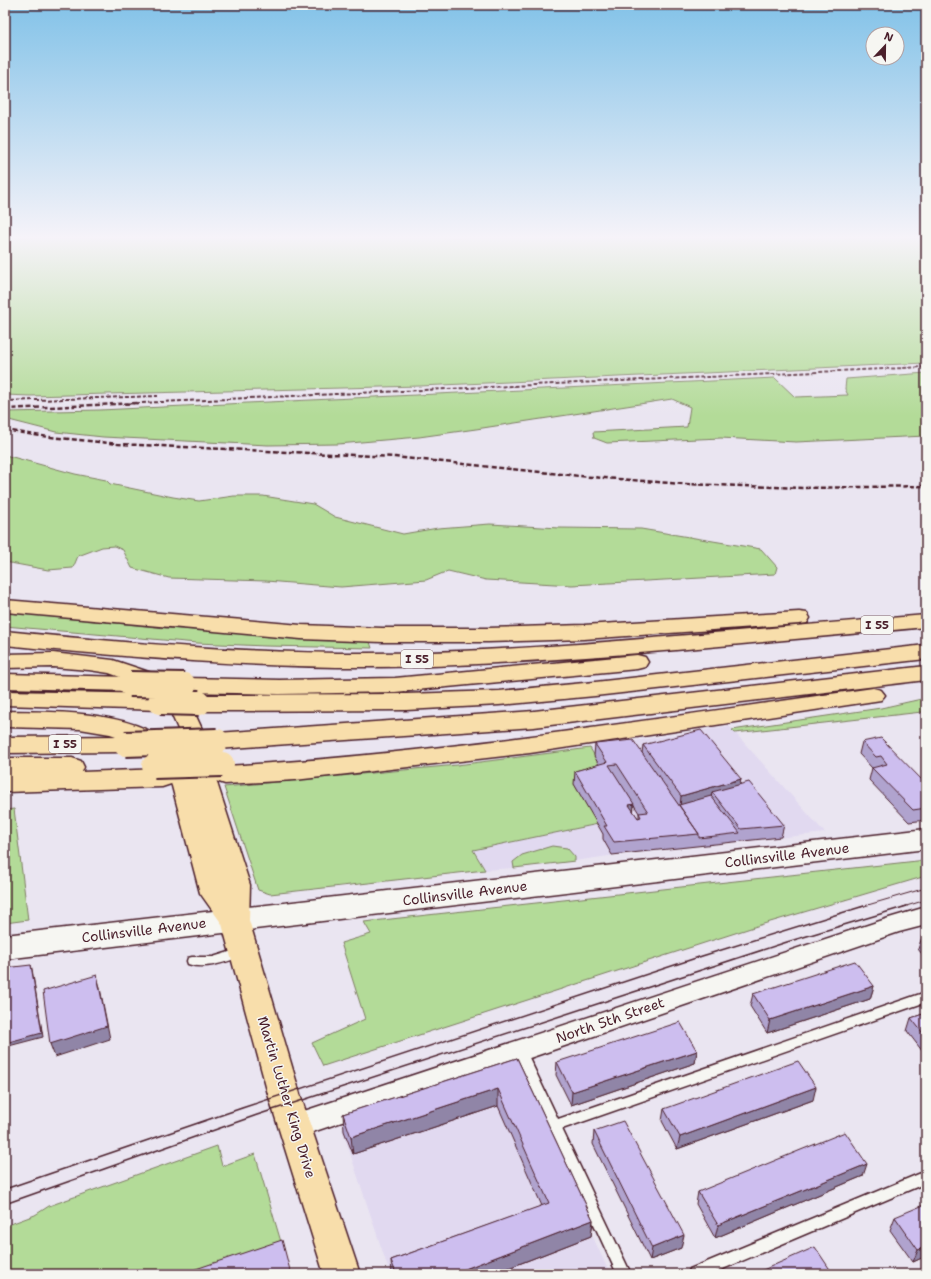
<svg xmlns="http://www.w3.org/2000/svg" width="931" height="1279" viewBox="0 0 931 1279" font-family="'Shantell Sans',sans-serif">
<rect width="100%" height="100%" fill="#eae5f1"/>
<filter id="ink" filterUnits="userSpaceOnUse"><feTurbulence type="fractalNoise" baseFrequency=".025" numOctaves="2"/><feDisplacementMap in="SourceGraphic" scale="8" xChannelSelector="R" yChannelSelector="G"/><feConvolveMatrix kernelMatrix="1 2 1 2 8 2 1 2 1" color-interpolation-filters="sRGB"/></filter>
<g filter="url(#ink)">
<!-- built -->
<path fill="#e1d9f0" d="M729 726 825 833 615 855 575 861V857L514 862V868L485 870 473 850 598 824 574 784 594 756 590 748Z
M516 1071 610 1274H390L342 1129Z"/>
<!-- green -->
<path fill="#b3db98" stroke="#7e7d62" d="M5 237H926V363L420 386 30 396 5 395Z
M926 373V436L796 442 721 438 607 443 594 438 593 432 687 427 690 407 672 399 476 429 419 437 338 444 268 445 103 437 56 432 5 419V414L7 412 100 410 775 378 795 397 848 395 845 389 846 379Z
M5 455 75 474 106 480 110 484 173 497 199 501 234 496H263L313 504 335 517 403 534 438 528 490 524 559 528 641 529 761 549 777 567 775 574 572 585 486 580 448 571 426 580 341 587 266 581 169 578 132 568 123 550 114 546 102 547 78 556 73 568 48 570 5 562Z
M5 612 165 628 370 642 372 648 265 646 197 643 27 628 5 626Z
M926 698V716L922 712 735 733 732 730 881 708Z
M590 748 606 775 574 784 598 824 473 850 485 870 270 894 258 890 224 787 457 765Z
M14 809 28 920 5 923V810Z
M552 846 567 848 575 857V861L514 868 513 862 522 855Z
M926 860V876L760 925 323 1066 312 1043 365 1019 341 943 371 934 364 922Z
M217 1146 222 1166 255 1154 284 1252 220 1274H5V1226L35 1215 49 1206Z"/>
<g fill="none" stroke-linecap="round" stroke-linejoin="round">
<!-- lane casing -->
<g stroke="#4a1f2b" stroke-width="3">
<path id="lane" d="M239 949 243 950 244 953 243 956C226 962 206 970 188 964L187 961 188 958 192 957H213Z
M926 992V1002L562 1129 631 1274H617L514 1051 516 1047 520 1046 524 1047 558 1119Z
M926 1171V1183L711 1274H688L690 1269Z"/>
</g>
<!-- street casing -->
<g stroke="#4a1f2b" stroke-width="3">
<path id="street" d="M926 907V925L899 932 295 1138 286 1134 282 1126 286 1118 295 1114 889 918Z"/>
</g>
<!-- secondary casing -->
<g stroke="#4a1f2b" stroke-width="3">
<path id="secondary" d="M926 829V849L5 959V935Z"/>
</g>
<!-- primary casing -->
<g stroke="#4a1f2b" stroke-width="3">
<path id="primary" d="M53 653 113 660 158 675 174 685 189 701 202 729 218 786 250 885 249 920 300 1094 360 1274H324L268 1094 222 924 200 893 172 786 164 766 157 758 148 752 125 739 110 734 80 729 5 727V711C59 712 154 709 186 762L178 729 167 704 158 695 142 685 109 673 89 670 53 667 5 668V654Z"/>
</g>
<!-- highway casing -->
<g stroke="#4a1f2b" stroke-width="3">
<path id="highway" d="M5 600 301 625 382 628H488L584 625 799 612 807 613 810 618 807 623 799 624 584 639 488 642H382L301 639 5 612Z
M926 615V627C843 635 760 642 676 650 573 658 470 667 366 667 245 667 125 657 5 645V631C125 643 245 653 366 653 470 653 573 645 676 636 760 629 843 622 926 615Z
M926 645V659L595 696 499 705 406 710 199 711 191 708 187 703 191 698 199 695 406 694 499 691 595 682Z
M637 655 645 657 648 662 645 667 637 669 395 692 279 694 184 692 176 690 172 685 176 680 184 678 279 680 395 678Z
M926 666V680L534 727 217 749 208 747 205 741 208 735 217 733 534 711Z
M5 674 130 677 138 679 142 684 138 689 130 691 5 688Z
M873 688 881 690 885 695 881 700 530 753 295 780 225 784 216 781 212 775 216 769 225 766C442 754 658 718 873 688Z
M5 691 160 694 168 697 172 702 168 707 160 710 5 705Z
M125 736 134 738 137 744 134 750 125 752 5 753V737Z
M5 758H72L81 761 84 767 82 772 162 769 171 772 175 778 171 784 162 787 5 792Z"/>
</g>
<!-- lane -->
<use href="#lane" fill="#f6f6f2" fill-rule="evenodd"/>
<!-- street -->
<use href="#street" fill="#f6f6f2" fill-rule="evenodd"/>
<!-- secondary -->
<use href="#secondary" fill="#f6f6f2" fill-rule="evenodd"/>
<!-- primary -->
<use href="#primary" fill="#f8deab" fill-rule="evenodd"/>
<!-- highway -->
<use href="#highway" fill="#f8deab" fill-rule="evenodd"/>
<!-- tram-far1 -->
<path stroke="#4a1f2b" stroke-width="1" d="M861 907 926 888
M903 907 926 900"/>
<!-- tram -->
<path stroke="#4a1f2b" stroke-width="1.5" d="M5 1189 242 1108 702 956 864 906
M5 1204 257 1115 787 942 907 906"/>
<!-- rail-far1 -->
<path stroke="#4a1f2b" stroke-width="2" stroke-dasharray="4 2" stroke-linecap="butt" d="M5 401 158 396
M118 404 926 367"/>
<!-- rail -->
<path stroke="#4a1f2b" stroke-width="2.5" stroke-dasharray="5 2.5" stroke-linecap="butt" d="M5 409 140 403
M5 430 41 436 118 444 395 457 579 476 683 484 802 488 926 486"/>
<!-- highway-bridge casing -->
<g stroke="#4a1f2b" stroke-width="28" stroke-linecap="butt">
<path id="highway-bridge" d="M130 684 184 685
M160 702 199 703
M125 744 217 741
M154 766 222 764"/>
</g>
<!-- highway-bridge -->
<use href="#highway-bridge" stroke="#f8deab" stroke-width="24"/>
</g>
<!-- wall -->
<path fill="#b0a3ce" stroke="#4a1f2b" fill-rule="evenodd" d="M862 742 926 784V820L909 822 869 780 872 768 859 754Z
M595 744 642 753 643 745 741 779 740 784 784 825 781 837 612 855 603 839V834L574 784 575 771 599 765 594 756ZM634 805 639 813V818H638L633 811Z
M926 935V959L918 949 922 937Z
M874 986 870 999 767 1033 750 1006 753 994Z
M926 1013V1056L907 1031 911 1018Z
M697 1051 695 1063 571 1105 556 1075 557 1062Z
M517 1058 593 1220 591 1236 493 1274H392L391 1260 542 1206 498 1106 353 1154 344 1131 343 1114Z
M813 1100 677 1149 662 1121 664 1109Z
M594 1131 681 1248 650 1260 593 1144Z
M863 1176 715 1238 696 1204 698 1192Z
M895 1217 926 1256 913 1262 890 1230Z"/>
<!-- shaded-wall -->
<path fill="#9085a7" stroke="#4a1f2b" d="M741 779 738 791 712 792 711 799 680 808 681 796Z
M634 804 633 816 629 805Z
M31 965 32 969 43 1037 5 1047V1043Z
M97 975 100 988 110 1039 55 1057 50 1044Z
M874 986 870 999 767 1033 770 1020Z
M697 1051 695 1063 571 1105 572 1092Z
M816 1087 813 1100 677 1149 680 1137Z
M498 1089V1106L353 1154 351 1137Z
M867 1164 863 1176 715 1238 718 1225Z
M593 1220 591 1236 493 1274H452Z
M684 1235 681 1248 650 1260 652 1248Z
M926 1246V1256L913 1262 918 1250Z"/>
<!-- building -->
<path fill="#cdbeef" stroke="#4a1f2b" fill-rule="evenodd" d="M701 730 741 779 681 796 643 745Z
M881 738 926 784V808L913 810 872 768 887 764 881 756 876 757 862 742Z
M633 740 699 834 614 842 604 826H607L575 771 607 762 595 744ZM617 764 648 812 639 813 641 817 638 818 629 805 634 804 609 765Z
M749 782 784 825 741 829 712 792Z
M711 796 740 833 699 838V834L679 805Z
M926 935V941L922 937Z
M855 961 874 986 770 1020 753 994Z
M31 965 42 1033 5 1043V968Z
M97 975 107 1026 50 1044 43 991Z
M926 1013V1037L911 1018Z
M680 1022 697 1051 572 1092 557 1062Z
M517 1058 593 1220 452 1274H396L391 1260 549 1203 498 1089 351 1137 343 1114Z
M798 1061 816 1087 680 1137 664 1109Z
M623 1121 684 1235 652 1248 594 1131Z
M845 1132 867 1164 718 1225 698 1192Z
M926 1204V1246L918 1250 895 1217Z
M282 1240 291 1274H181Z
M815 1247 833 1274H754Z"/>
</g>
<!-- sky -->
<linearGradient id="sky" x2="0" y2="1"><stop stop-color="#82c2e8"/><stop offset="0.57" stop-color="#f6f3f9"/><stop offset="1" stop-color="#f6f3f9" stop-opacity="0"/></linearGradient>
<rect width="931" height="416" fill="url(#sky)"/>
<g text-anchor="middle" stroke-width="3" stroke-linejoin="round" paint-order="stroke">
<!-- shield labels -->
<g fill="#f6f6f2" stroke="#7e6067" stroke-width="1">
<rect x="861" y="616" width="32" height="18" rx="3"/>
<rect x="401" y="650" width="32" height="18" rx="3"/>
<rect x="49" y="735" width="32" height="18" rx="3"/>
</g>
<g font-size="11" font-weight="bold" fill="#4a1f2b">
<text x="877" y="629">I 55</text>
<text x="417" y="663">I 55</text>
<text x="65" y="748">I 55</text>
</g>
<!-- near-street labels -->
<g font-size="14" fill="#4a1f2b" stroke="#f6f6f2">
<text transform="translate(787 855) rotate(-7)" y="5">Collinsville Avenue</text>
<text transform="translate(465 893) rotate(-7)" y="5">Collinsville Avenue</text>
<text transform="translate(144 930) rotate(-7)" y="5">Collinsville Avenue</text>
<text transform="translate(610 1020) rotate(-19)" y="5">North 5th Street</text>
<text transform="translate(287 1097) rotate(73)" y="5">Martin Luther King Drive</text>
</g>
</g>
<!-- margin -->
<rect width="931" height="1279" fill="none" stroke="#f6f6f2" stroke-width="20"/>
<rect x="10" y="10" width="911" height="1259" fill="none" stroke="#4a1f2b" stroke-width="1.5" filter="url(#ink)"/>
<!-- north arrow -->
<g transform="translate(885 46) rotate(22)"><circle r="19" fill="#f6f6f2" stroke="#b1a0a2"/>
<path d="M0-3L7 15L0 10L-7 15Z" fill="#4a1f2b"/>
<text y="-6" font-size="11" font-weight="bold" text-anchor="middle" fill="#4a1f2b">N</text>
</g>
</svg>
